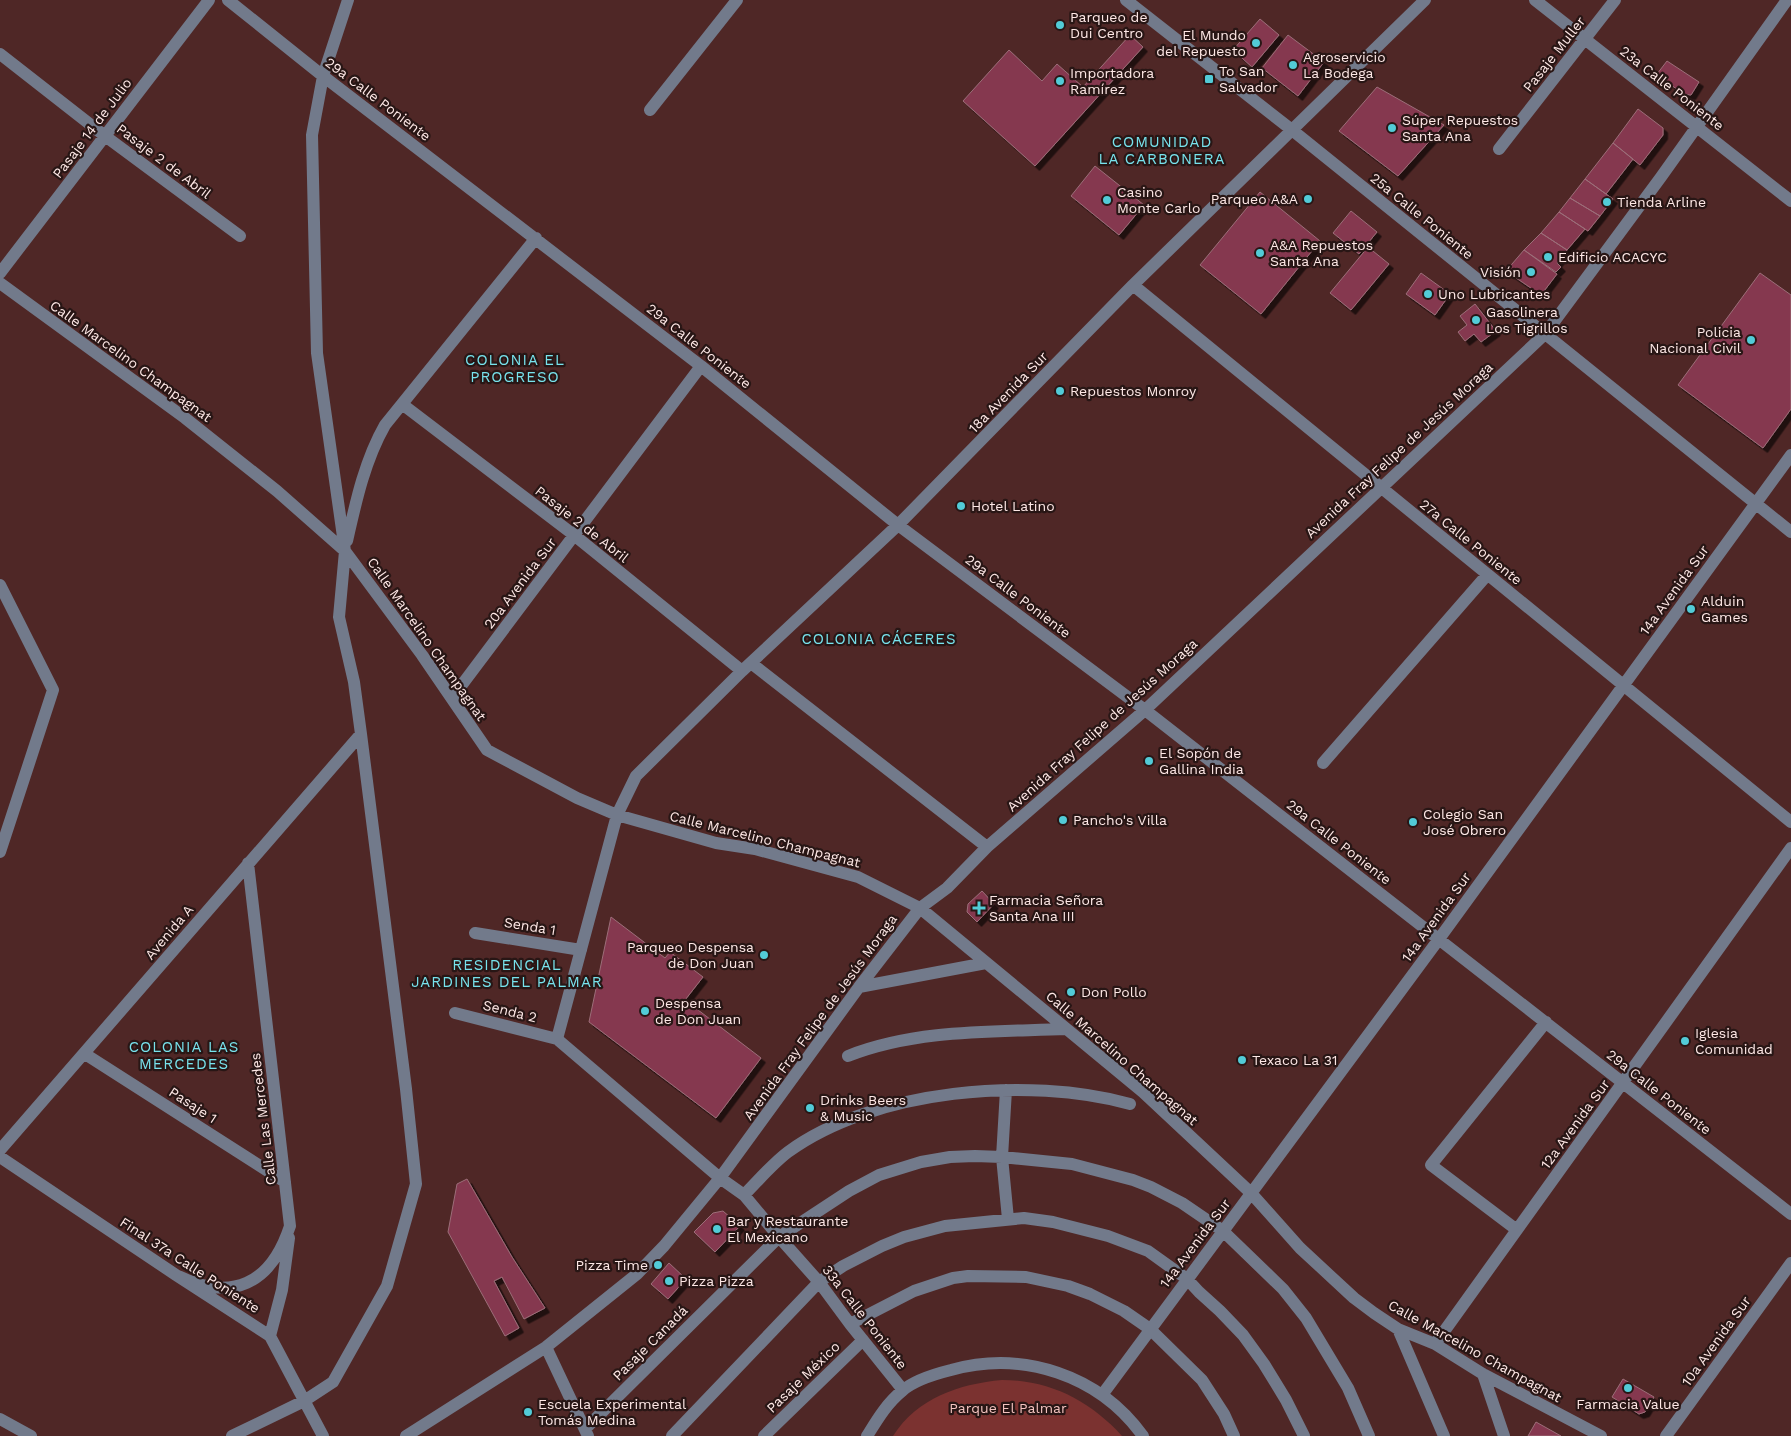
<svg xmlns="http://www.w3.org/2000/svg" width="1791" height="1436" viewBox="0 0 1791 1436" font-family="'Work Sans',sans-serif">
<defs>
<filter id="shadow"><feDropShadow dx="4.5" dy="4.5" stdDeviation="0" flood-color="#0009"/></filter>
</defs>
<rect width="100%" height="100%" fill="#4f2726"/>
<!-- park -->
<path fill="#7b3230" d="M1002 1380C1050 1380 1090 1401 1122 1436H893C917 1398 959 1384 1002 1380Z"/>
<!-- building -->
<path fill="#85384f" stroke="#9c6e79" filter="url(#shadow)" d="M1260 19 1279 35 1252 67 1233 50Z
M1130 35 1143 47 1035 166 963 101 1009 50 1042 81 1057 64 1083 87Z
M1288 35 1324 62 1298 96 1262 68Z
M1667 61 1699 82 1691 95 1683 94 1657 74Z
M1377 87 1444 125 1398 176 1339 131Z
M1638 109 1663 128V135L1640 165 1613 143Z
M1613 143 1633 159 1606 194 1585 179Z
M1095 166 1144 205 1119 235 1071 196Z
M1585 179 1613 199 1600 216 1570 198Z
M1260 192 1320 241 1261 314 1200 265Z
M1570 198 1600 216 1588 231 1559 212Z
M1351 211 1377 232 1359 254 1333 233Z
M1559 212 1585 229 1567 250 1541 233Z
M1541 233 1567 250 1557 263 1561 267 1556 272 1524 250Z
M1368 247 1389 264 1351 310 1330 293Z
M1524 250 1557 274 1541 295 1506 271Z
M1421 273 1450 294 1435 315 1406 294Z
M1760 273 1791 295V409L1763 448 1678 385Z
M1475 304 1496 331 1481 342 1474 334 1465 341 1458 332 1467 325 1460 316Z
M982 891 994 904 977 922 967 912 968 904Z
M611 917 665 958 670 952 703 977 685 1000 761 1058 716 1118 589 1022Z
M467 1179 512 1257 545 1308 524 1319 502 1277 494 1281 519 1328 505 1336 448 1232 457 1184Z
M723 1211 740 1226 715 1252 694 1232 713 1213Z
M669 1263 686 1279 668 1299 651 1284Z
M1623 1379 1654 1397 1645 1412 1639 1414 1612 1397Z
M1536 1422 1561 1436H1528Z"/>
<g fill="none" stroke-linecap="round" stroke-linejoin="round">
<!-- minor -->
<path stroke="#727a8b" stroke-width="12" d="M228 0 323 76 701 366 898 525 1145 710 1791 1214
M1126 0 1292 130 1791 532
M1535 0 1791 201
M0 54 105 136 240 236
M650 110 737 0
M1499 149 1615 0
M0 273 209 0
M0 283 185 418 277 491 345 551 422 655 487 750 577 798 617 815 716 843 755 849 858 877 920 908 1143 1092 1251 1193 1300 1248 1354 1298 1374 1313 1398 1329 1435 1344 1483 1374 1601 1436
M1133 285 1791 822
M402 404 574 535 742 671
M347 541C356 501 365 460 385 425L536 238
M0 585 53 690 0 852
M751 663 987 847
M452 698 701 366
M1323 763 1487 575
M475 933 581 950
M859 987 986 963
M455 1013 557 1039
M85 1054 285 1182
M848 1056C916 1029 994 1032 1066 1029
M1006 1090 1002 1157 1008 1219
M0 1150 361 734
M0 1157 176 1275 270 1336 323 1436
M744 1195C758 1181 772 1164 788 1152 874 1089 1029 1076 1130 1104
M1517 1230 1431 1165 1546 1022
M176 1275C232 1303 271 1284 290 1226L248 863
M850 1324 914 1291 953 1278 968 1276 1026 1277 1068 1286 1090 1294 1124 1311 1150 1329 1202 1380 1224 1414 1234 1436
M1398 1329 1444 1436
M270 1336 282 1290 289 1238
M1435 1344 1791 848
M546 1347 588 1436
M1483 1374 1504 1436
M903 1390 850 1324 819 1282 779 1237 744 1195 720 1178 557 1039 617 815 636 776 742 671 898 525 1133 285 1425 0
M1102 1395 1439 939 1791 455
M0 1419 31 1436
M585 1429 779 1237 849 1191 879 1175 921 1162 950 1157 975 1156 1002 1157 1072 1164 1133 1180 1151 1187 1182 1203 1223 1231 1283 1289 1306 1318 1348 1388 1369 1436
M232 1436 304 1401 333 1382 387 1286 416 1184 406 1089 361 734 354 682 339 617 345 551 317 353 312 135 323 76 348 0
M406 1436 546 1347 637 1274 664 1246 720 1178 859 987 920 908 947 888 987 847 1145 710 1545 334 1661 177 1787 0
M672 1436 819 1282 843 1266 882 1246 904 1237 945 1226 1024 1218 1053 1222 1108 1236 1148 1251 1187 1279 1199 1292 1220 1311 1243 1335 1264 1364 1286 1400 1304 1436
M764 1436 863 1340
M867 1436C877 1420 887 1403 902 1391 914 1380 935 1374 951 1370 1023 1350 1099 1375 1143 1436
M1666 1436 1791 1263"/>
</g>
<!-- markers -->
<g fill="#52cbd7" stroke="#281615" stroke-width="2">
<circle cx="1060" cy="25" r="5"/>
<circle cx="1256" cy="43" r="5"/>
<circle cx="1293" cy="65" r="5"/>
<rect x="1204" y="74" width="10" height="10" rx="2.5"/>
<circle cx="1060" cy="81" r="5"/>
<circle cx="1392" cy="128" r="5"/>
<circle cx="1308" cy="199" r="5"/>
<circle cx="1107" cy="200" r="5"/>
<circle cx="1607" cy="202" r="5"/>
<circle cx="1260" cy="253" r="5"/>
<circle cx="1548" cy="257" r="5"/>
<circle cx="1531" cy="272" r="5"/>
<circle cx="1428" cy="294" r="5"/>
<circle cx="1476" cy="320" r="5"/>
<circle cx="1751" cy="340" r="5"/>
<circle cx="1060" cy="391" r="5"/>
<circle cx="961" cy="506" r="5"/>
<circle cx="1691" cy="609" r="5"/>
<circle cx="1149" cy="761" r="5"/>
<circle cx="1063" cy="820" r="5"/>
<circle cx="1413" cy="822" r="5"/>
<path d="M976.5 900.5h5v5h5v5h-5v5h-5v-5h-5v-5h5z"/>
<circle cx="764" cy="955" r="5"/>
<circle cx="1071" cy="992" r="5"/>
<circle cx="645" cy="1011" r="5"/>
<circle cx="1685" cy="1041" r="5"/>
<circle cx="1242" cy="1060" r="5"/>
<circle cx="810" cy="1108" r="5"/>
<circle cx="717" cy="1229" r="5"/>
<circle cx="658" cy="1265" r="5"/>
<circle cx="669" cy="1281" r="5"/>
<circle cx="1628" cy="1388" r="5"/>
<circle cx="528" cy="1412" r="5"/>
</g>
<g text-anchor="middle" stroke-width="4.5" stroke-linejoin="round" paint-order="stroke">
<!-- poi labels -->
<g font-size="14" fill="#fee8e6" stroke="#281615" text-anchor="start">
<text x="1070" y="22">Parqueo de<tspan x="1070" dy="16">Dui Centro</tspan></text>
<text x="1246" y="40" text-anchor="end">El Mundo<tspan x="1246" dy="16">del Repuesto</tspan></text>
<text x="1303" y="62">Agroservicio<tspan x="1303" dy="16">La Bodega</tspan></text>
<text x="1219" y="76">To San<tspan x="1219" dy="16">Salvador</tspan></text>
<text x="1070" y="78">Importadora<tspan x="1070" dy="16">Ramírez</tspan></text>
<text x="1402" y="125">Súper Repuestos<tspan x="1402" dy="16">Santa Ana</tspan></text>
<text x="1117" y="197">Casino<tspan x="1117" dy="16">Monte Carlo</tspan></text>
<text x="1298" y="204" text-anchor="end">Parqueo A&amp;A</text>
<text x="1617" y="207">Tienda Arline</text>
<text x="1270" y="250">A&amp;A Repuestos<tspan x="1270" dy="16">Santa Ana</tspan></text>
<text x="1558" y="262">Edificio ACACYC</text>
<text x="1521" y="277" text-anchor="end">Visión</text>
<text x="1438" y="299">Uno Lubricantes</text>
<text x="1486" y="317">Gasolinera<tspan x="1486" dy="16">Los Tigrillos</tspan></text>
<text x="1741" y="337" text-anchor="end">Policia<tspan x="1741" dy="16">Nacional Civil</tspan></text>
<text x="1070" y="396">Repuestos Monroy</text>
<text x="971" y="511">Hotel Latino</text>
<text x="1701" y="606">Alduin<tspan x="1701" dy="16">Games</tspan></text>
<text x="1159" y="758">El Sopón de<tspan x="1159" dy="16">Gallina India</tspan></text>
<text x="1423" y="819">Colegio San<tspan x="1423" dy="16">José Obrero</tspan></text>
<text x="1073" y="825">Pancho's Villa</text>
<text x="989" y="905">Farmacia Señora<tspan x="989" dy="16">Santa Ana III</tspan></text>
<text x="754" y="952" text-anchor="end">Parqueo Despensa<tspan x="754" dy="16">de Don Juan</tspan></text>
<text x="1081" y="997">Don Pollo</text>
<text x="655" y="1008">Despensa<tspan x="655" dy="16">de Don Juan</tspan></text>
<text x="1695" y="1038">Iglesia<tspan x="1695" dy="16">Comunidad</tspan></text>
<text x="1252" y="1065">Texaco La 31</text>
<text x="820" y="1105">Drinks Beers<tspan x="820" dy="16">&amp; Music</tspan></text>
<text x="727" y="1226">Bar y Restaurante<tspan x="727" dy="16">El Mexicano</tspan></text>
<text x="648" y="1270" text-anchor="end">Pizza Time</text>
<text x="679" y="1286">Pizza Pizza</text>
<text x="538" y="1409">Escuela Experimental<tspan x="538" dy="16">Tomás Medina</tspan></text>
<text x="1628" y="1409" text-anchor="middle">Farmacia Value</text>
</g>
<!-- street labels -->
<g font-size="14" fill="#fee8e6" stroke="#281615">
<text transform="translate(1554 54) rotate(-52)" y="5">Pasaje Muller</text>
<text transform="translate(1672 88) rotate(38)" y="5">23a Calle Poniente</text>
<text transform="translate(378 99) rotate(37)" y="5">29a Calle Poniente</text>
<text transform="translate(92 128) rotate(-53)" y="5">Pasaje 14 de Julio</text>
<text transform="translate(164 161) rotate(37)" y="5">Pasaje 2 de Abril</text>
<text transform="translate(1422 216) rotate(39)" y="5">25a Calle Poniente</text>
<text transform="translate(699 346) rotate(38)" y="5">29a Calle Poniente</text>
<text transform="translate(131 361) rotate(36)" y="5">Calle Marcelino Champagnat</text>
<text transform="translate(1008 392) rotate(-46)" y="5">18a Avenida Sur</text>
<text transform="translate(1399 450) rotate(-43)" y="5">Avenida Fray Felipe de Jesús Moraga</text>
<text transform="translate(582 524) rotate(38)" y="5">Pasaje 2 de Abril</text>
<text transform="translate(1471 542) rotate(39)" y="5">27a Calle Poniente</text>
<text transform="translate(520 583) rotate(-53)" y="5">20a Avenida Sur</text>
<text transform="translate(1674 590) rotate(-54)" y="5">14a Avenida Sur</text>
<text transform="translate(1018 596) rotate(37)" y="5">29a Calle Poniente</text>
<text transform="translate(427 639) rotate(55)" y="5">Calle Marcelino Champagnat</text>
<text transform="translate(1102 725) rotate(-42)" y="5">Avenida Fray Felipe de Jesús Moraga</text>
<text transform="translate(765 839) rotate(14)" y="5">Calle Marcelino Champagnat</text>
<text transform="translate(1339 842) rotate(38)" y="5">29a Calle Poniente</text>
<text transform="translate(1436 917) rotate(-54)" y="5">14a Avenida Sur</text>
<text transform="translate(530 926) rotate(9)" y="5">Senda 1</text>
<text transform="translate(169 932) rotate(-50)" y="5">Avenida A</text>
<text transform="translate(510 1011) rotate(14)" y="5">Senda 2</text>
<text transform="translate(820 1017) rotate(-54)" y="5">Avenida Fray Felipe de Jesús Moraga</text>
<text transform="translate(1122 1058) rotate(41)" y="5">Calle Marcelino Champagnat</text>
<text transform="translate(1659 1092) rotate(38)" y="5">29a Calle Poniente</text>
<text transform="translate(193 1105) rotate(33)" y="5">Pasaje 1</text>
<text transform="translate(263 1119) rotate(-97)" y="5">Calle Las Mercedes</text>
<text transform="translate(1575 1124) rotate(-54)" y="5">12a Avenida Sur</text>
<text transform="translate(1195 1243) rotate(-53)" y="5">14a Avenida Sur</text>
<text transform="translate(190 1265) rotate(33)" y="5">Final 37a Calle Poniente</text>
<text transform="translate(865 1317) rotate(52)" y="5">33a Calle Poniente</text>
<text transform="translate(1716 1341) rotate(-54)" y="5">10a Avenida Sur</text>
<text transform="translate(650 1343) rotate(-45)" y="5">Pasaje Canadá</text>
<text transform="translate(1475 1351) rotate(29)" y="5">Calle Marcelino Champagnat</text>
<text transform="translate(803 1377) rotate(-44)" y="5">Pasaje México</text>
</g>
<!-- park labels -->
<g font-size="14" fill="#f3c3bf" stroke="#281615">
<text x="1008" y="1413">Parque El Palmar</text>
</g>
<!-- neighbourhood labels -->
<g font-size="15" letter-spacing="1" fill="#78e3ed" stroke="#281615">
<text x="1162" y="147">COMUNIDAD<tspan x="1162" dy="17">LA CARBONERA</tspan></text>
<text x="515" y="365">COLONIA EL<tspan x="515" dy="17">PROGRESO</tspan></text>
<text x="879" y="644">COLONIA CÁCERES</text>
<text x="507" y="970">RESIDENCIAL<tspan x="507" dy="17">JARDINES DEL PALMAR</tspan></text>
<text x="184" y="1052">COLONIA LAS<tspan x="184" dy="17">MERCEDES</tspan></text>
</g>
</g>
</svg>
